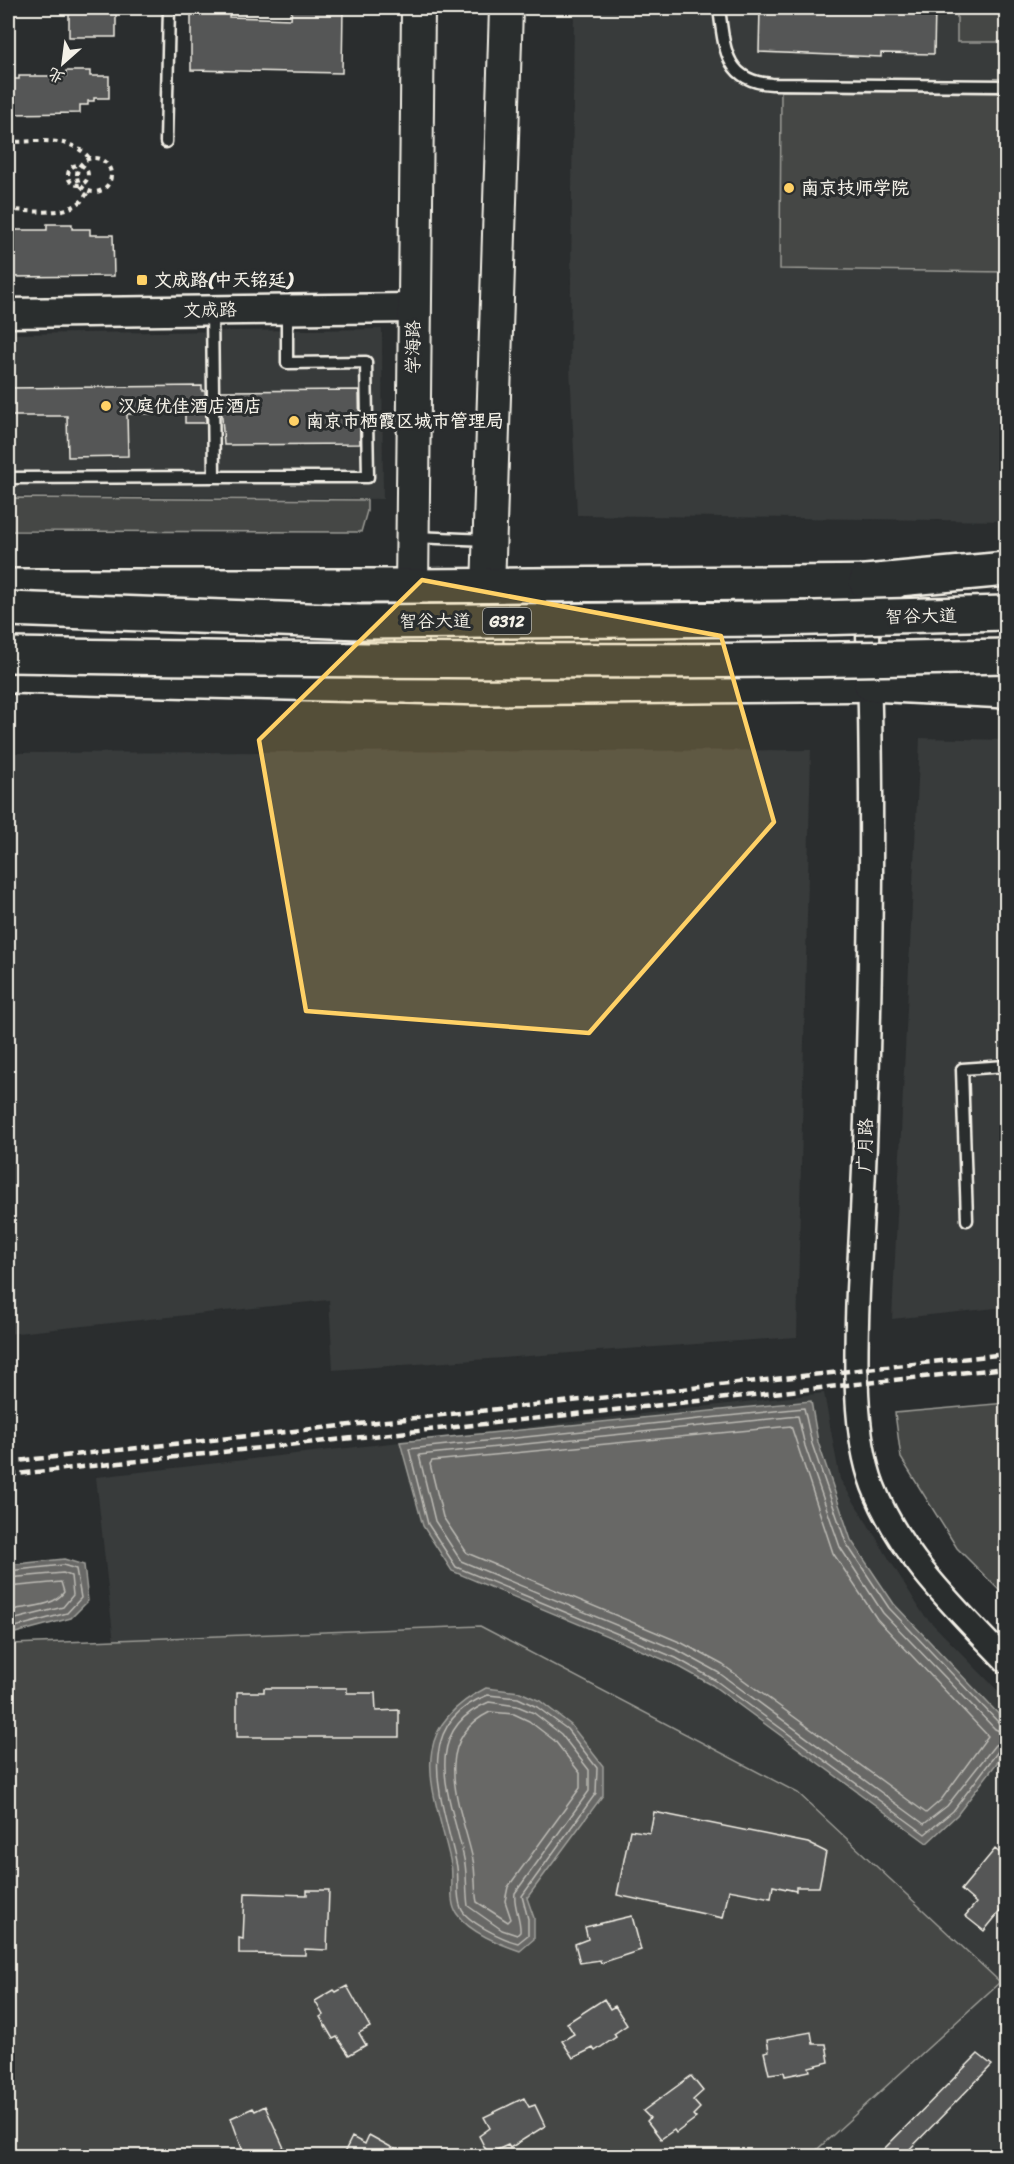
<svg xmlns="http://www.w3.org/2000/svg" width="1014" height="2164" viewBox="0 0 1014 2164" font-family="Sriracha,'LXGW WenKai TC',sans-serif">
<rect width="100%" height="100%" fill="#2a2d2e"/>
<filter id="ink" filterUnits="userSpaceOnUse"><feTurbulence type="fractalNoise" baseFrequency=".0167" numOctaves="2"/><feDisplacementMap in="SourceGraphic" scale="12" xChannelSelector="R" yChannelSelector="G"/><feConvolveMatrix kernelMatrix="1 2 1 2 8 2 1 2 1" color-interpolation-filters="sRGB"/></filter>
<g filter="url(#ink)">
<!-- built -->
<path fill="#373a3a" d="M574 8H1006V521L577 515 570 368Z
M382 329 383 499 8 496V334Z
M920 738 1006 740V1307L892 1319Z
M811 750 797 1337 333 1370 329 1300 8 1334V753Z
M824 1393 840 1479 923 1614 1006 1699V2156H130L155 2024 96 1477Z"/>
<!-- green -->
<path fill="#444645" stroke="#9c9c96" stroke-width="1.5" d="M957 8H1006V42H957Z
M781 91 1006 93V272L780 269Z
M8 498 367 500V511L361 532 8 531Z
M1006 1403V1597L957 1548 901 1458 895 1413Z
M480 1626 798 1793 1000 1982 810 2156H8V1647L12 1644Z"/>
<!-- water -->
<path fill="#676866" stroke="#9f9f9a" stroke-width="1.5" d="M811 1401 818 1442 851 1540 894 1604 1006 1722V1751L957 1815 927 1843 712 1685 674 1664 452 1571 423 1526 400 1442Z
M64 1559 84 1565 88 1601 71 1618 8 1635V1565Z
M486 1688 520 1692 540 1701 571 1725 603 1766V1795L527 1898 534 1918V1939L520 1951C500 1944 470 1933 457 1914 448 1902 454 1879 451 1864 435 1791 401 1731 486 1688Z"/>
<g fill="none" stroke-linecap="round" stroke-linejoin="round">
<!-- shore -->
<path stroke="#bcbab4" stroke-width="1.5" d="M791 1426 833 1553 877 1619 988 1736 941 1800 926 1813 723 1665 682 1643 467 1553 443 1517 430 1464 432 1461Z
M8 1571 63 1565 76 1569 81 1598 67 1613 8 1629
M8 1578 63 1573 71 1576 73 1595 63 1607 8 1621
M8 1587 61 1582 64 1592C53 1608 25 1606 8 1611
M488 1695 518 1698 537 1707 567 1729 597 1768 596 1793 522 1896 528 1919V1935L518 1943C505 1940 466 1922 461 1908 455 1894 460 1877 456 1862 443 1802 409 1724 488 1695Z
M489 1702 517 1706 534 1713 561 1734 589 1770V1791L515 1893C513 1906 521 1918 520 1932L517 1935 502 1930 468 1906C466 1892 467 1878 465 1864 455 1807 414 1733 489 1702Z
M490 1712 514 1714 529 1721 555 1741 580 1773V1788L508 1887 505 1901 511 1919 508 1922 477 1902C474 1888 476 1874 473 1860 462 1809 428 1742 490 1712Z
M1006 1726 1000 1724 889 1608 846 1543 812 1444 804 1408 409 1449 428 1524 456 1567 676 1658 715 1680 925 1834 953 1811 999 1750 1006 1748
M1006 1734 995 1729 883 1613 840 1547 805 1446 798 1416 419 1455 435 1521 461 1561 679 1651 719 1673 924 1824 947 1806 995 1745 1006 1740"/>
</g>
<!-- building -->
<path fill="#555756" stroke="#f4f1e8" stroke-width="1.5" d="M69 8H116V37H69Z
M191 8H229V17L291 19 292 8H343L342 73 191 70Z
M760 8H935L934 54 881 53V57L759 52Z
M66 71H90V76H109V98H94V101H88V105H80V113L8 114V79H19V76H66Z
M47 224H72V229H90V235H113L114 276 8 277V230H47Z
M202 386V391H205L206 423H185V413L127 414 128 456 68 457 67 416H8V388Z
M359 390 360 444 224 445 220 391Z
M264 1688H347V1693H375L376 1711 399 1710V1737H237V1692H264Z
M654 1812 808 1843 826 1852 819 1887H796V1891L773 1886 771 1898 729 1890 723 1918 617 1895 630 1830 650 1833Z
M995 1849 1006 1858V1904L984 1931 965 1916 976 1903 961 1890Z
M307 1890H329L327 1950 305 1949V1955L239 1954V1938L243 1939 245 1893 307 1895Z
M632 1916 641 1950 601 1963 600 1960 580 1963 575 1944 588 1939 585 1927Z
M347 1986 370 2027 359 2033 366 2045 349 2055 337 2037 333 2039 320 2017 323 2015 315 2001 334 1990 336 1992Z
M604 1999 610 2009 615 2006 627 2025 614 2034 616 2037 595 2051 593 2048 573 2058 562 2041 574 2034 567 2023Z
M811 2032 813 2044H826L829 2062 809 2067 810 2071 785 2076 784 2072 769 2074 764 2052 769 2051 767 2040Z
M978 2054 992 2065 902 2157H876Z
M691 2076 703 2091 693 2100 700 2108 693 2115 696 2118 676 2133 674 2130 661 2139 647 2121 650 2118 643 2111Z
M524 2098 529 2107 535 2105 545 2126 510 2148 508 2145 488 2154 479 2136 490 2128 484 2117Z
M265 2106 284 2148 274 2152 276 2157H245L231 2118 253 2108 255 2111Z
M369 2135 409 2157H342L352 2137 365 2144Z"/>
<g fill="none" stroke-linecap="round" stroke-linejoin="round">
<!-- service casing -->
<g stroke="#f4f1e8" stroke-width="15">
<path id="service" d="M719 8C724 45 724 82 772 84L1006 86
M166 142 169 8
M212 310 214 477H368L366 362 287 363V311
M8 478 214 477
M414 537 488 540
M967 1220 962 1069 1006 1066"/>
</g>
<!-- minor casing -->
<g stroke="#f4f1e8" stroke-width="27">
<path id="minor" d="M866 582C874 761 872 940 866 1120 864 1177 861 1233 858 1290 856 1350 852 1430 873 1486 900 1556 956 1609 1006 1661"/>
</g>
<!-- tertiary casing -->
<g stroke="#f4f1e8" stroke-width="33">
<path id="tertiary" d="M8 313 413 308"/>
</g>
<!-- secondary casing -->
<g stroke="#f4f1e8" stroke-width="36">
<path id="secondary" d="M411 687 418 8
M485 687 506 8"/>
</g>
<!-- primary casing -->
<g stroke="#f4f1e8" stroke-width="38">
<path id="primary" d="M8 586H413L894 582
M8 676 485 688 899 684"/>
</g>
<!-- trunk casing -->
<g stroke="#f4f1e8" stroke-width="38">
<path id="trunk" d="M866 582 1006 569
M871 684 1006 691"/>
</g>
<!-- path -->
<path stroke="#f4f1e8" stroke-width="4" stroke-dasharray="4.5 4.5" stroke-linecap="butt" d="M8 142C35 142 72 135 90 159
M77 175a17 17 0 1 1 34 0a17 17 0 1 1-34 0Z
M68 175a10 10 0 1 1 20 0a10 10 0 1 1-20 0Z
M8 210C33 210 76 220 88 191"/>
<!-- service -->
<use href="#service" stroke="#2a2d2e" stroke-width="10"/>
<!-- minor -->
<use href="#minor" stroke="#2a2d2e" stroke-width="22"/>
<!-- tertiary -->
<use href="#tertiary" stroke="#2a2d2e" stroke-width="28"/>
<!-- secondary -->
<use href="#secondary" stroke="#2a2d2e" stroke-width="32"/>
<!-- primary -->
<use href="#primary" stroke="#2a2d2e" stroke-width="33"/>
<!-- trunk -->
<use href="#trunk" stroke="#2a2d2e" stroke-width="33"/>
<!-- rail -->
<path stroke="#f4f1e8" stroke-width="4.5" stroke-dasharray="9 4.5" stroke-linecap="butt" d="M8 1462 1006 1354
M8 1475 1006 1368"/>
<!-- trunk-bridge casing -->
<g stroke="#f4f1e8" stroke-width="38" stroke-linecap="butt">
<path id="trunk-bridge" d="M8 609 360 622 777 619 1006 613
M8 655C341 661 673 664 1006 656"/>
</g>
<!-- trunk-bridge -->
<use href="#trunk-bridge" stroke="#2a2d2e" stroke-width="33"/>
</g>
</g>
<!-- marked area -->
<path fill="#ffd166" fill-opacity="0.2" stroke="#ffd166" stroke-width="4.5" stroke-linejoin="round" d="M422 580 721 636 774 822 589 1033 306 1011 259 740Z"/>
<!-- markers -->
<g fill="#ffd166" stroke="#2a2d2e" stroke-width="2">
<circle cx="789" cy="188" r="6"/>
<rect x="136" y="274" width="12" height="12" rx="3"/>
<circle cx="106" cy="406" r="6"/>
<circle cx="294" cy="421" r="6"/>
</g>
<g text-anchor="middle" stroke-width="6" stroke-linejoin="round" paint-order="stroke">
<!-- shield labels -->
<rect fill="#2a2d2e" stroke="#b7b6b0" stroke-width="1.5" x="483" y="608" width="48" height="26" rx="4.5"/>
<g font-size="16" font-weight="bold" fill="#f4f1e8">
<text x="507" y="627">G312</text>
</g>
<!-- poi labels -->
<g font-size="18" font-weight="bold" fill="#f4f1e8" stroke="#2a2d2e" text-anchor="start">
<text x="801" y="194">南京技师学院</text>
<text x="154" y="286">文成路(中天铭廷)</text>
<text x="118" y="412">汉庭优佳酒店酒店</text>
<text x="306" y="427">南京市栖霞区城市管理局</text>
</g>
<!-- street labels -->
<g font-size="18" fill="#f4f1e8" stroke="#2a2d2e">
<text transform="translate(210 310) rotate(-1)" y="6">文成路</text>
<text transform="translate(413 347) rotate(-90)" y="6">学海路</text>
<text transform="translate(921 616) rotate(-1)" y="6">智谷大道</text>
<text x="435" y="627">智谷大道</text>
<text transform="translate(865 1145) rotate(-88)" y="6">广月路</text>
</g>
</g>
<!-- margin -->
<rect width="1014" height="2164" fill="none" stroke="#2a2d2e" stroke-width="30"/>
<rect x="15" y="15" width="984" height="2134" fill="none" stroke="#f4f1e8" stroke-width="2" filter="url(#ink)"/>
<!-- north arrow -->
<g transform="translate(63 63) rotate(208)" stroke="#2a2d2e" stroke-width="4.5" paint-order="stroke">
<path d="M0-4.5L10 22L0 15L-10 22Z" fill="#f4f1e8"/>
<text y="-9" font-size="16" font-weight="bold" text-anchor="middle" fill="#f4f1e8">北</text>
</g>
</svg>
